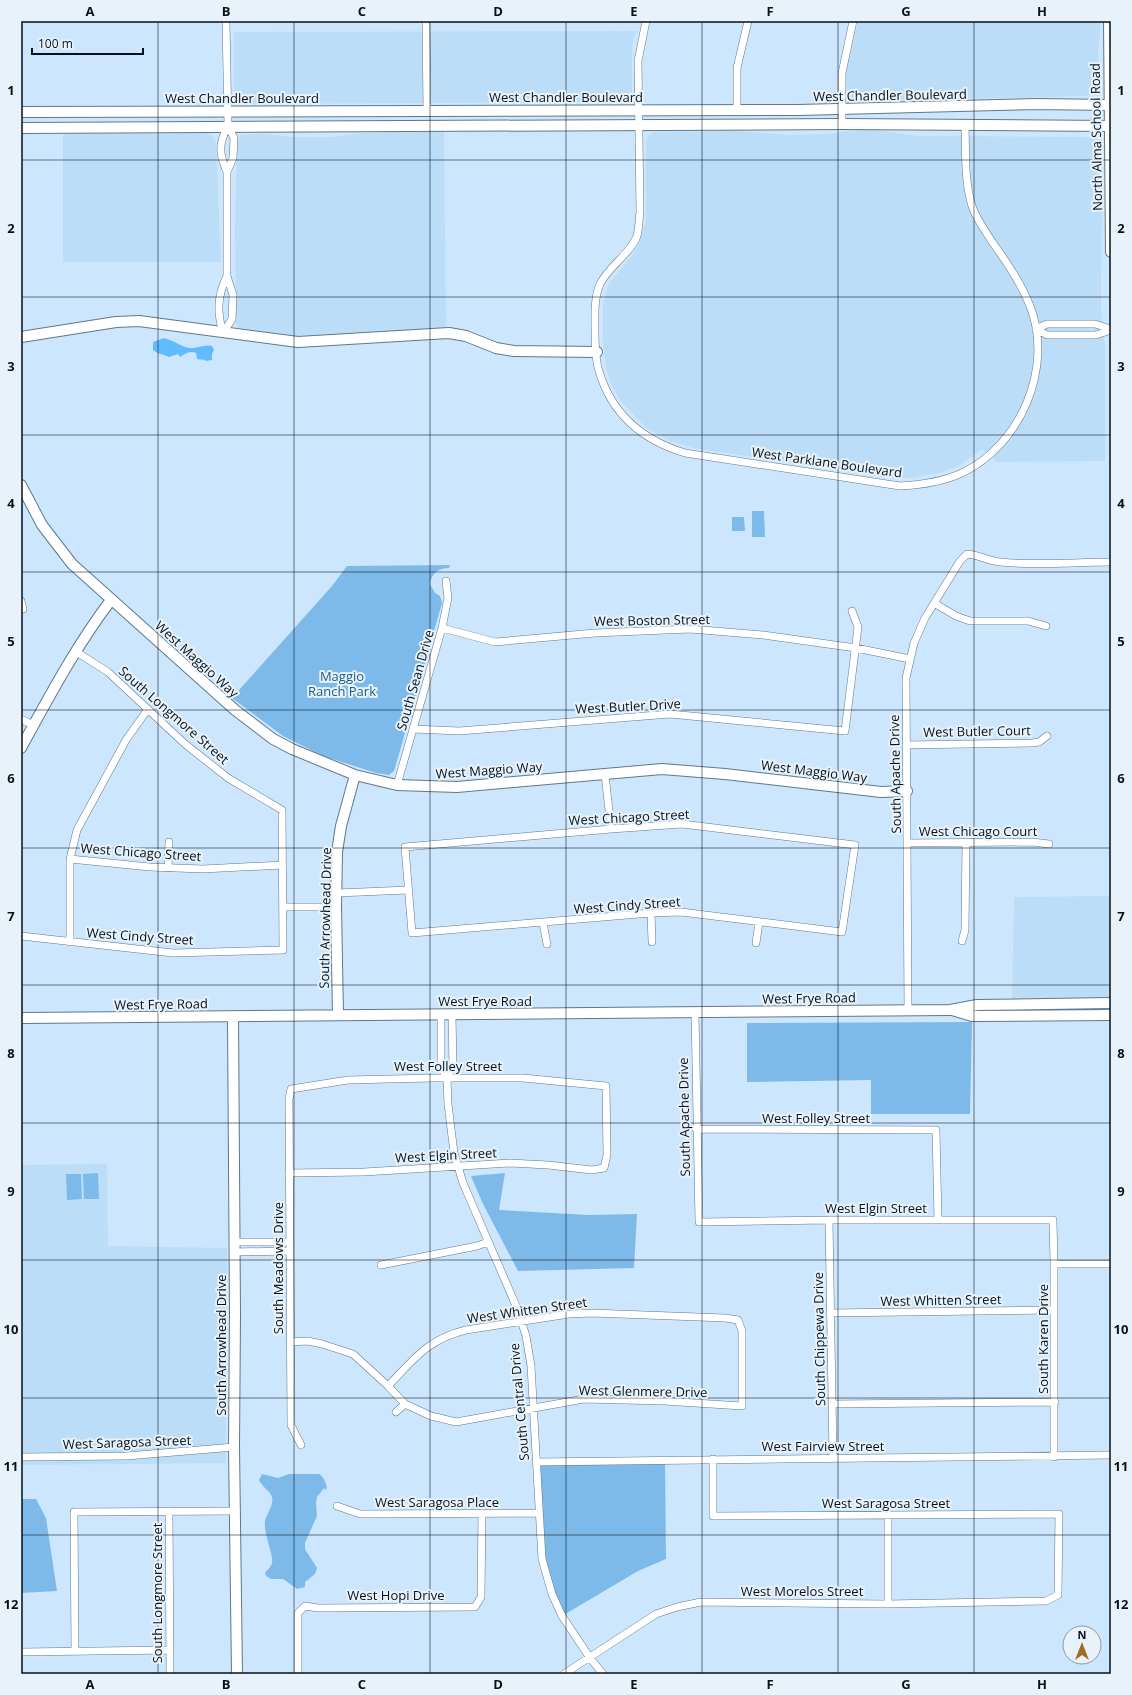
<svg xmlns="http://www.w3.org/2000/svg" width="1132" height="1695" viewBox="0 0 1132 1695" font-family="'Open Sans',sans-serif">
<rect width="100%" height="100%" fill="#cce7fd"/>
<!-- built -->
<path fill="#bbddf8" d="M858 21H1101L1098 51 1097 89 1090 95 1083 96 855 101 848 95 846 83V72Z
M636 31 632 46V93L629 100 625 102 246 104 237 100 234 94V32Z
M858 130H874L917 136 1090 137 1098 139 1102 147 1098 172V194L1102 208 1101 277V310L1105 347V461L997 462 982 449 962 464 943 472 912 478H893L693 448 670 441 646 428 620 400 611 384 606 368 603 341V305L609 283 632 256 638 245 646 222V143L649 135 654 132 738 131 787 135 827 134Z
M444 131 446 329 298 336 238 328 236 323 235 230 237 140 241 135 264 134 294 137H333L362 133Z
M206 133 215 138 216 144 221 262H63V134Z
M1111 896V1003L1012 1004 1014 897Z
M107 1164 108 1246 227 1248 226 1463 21 1465V1165Z"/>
<!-- green -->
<path fill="#7dbae9" d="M752 511H764L765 537H752Z
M732 517H744L745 531H732Z
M450 565 449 568C438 568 432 573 430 584L435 593 440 596 442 603 395 768 394 771 389 775 376 773 323 756 283 736 232 698 332 586 347 566Z
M972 1022 970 1114H871V1080L747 1082V1023Z
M98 1173 99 1199H84L83 1174Z
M505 1173 499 1210 588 1215 637 1214 634 1268 518 1271 483 1204 471 1176Z
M66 1174H81L82 1199 67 1200Z
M665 1460 666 1559 638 1571 562 1616 542 1559 536 1462Z
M262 1474 278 1478 289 1474H319C324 1477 326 1483 327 1488L325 1490 324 1488 317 1497 316 1503 317 1516 305 1543V1549L317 1568 315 1574 305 1582V1587L297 1589 283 1579H271L266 1576 265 1573C267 1570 271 1567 272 1563 274 1555 263 1533 265 1521 267 1513 274 1505 272 1497 270 1491 262 1487 259 1480Z
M21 1499H36L46 1518 57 1591 21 1593Z"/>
<!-- water -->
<path fill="#60bcfe" d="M164 338C173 340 180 346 189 348 197 349 204 344 212 346L214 350 212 354V360L205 361V360L197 359 196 353C189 350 185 354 180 357L178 354 169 357C163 354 157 354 153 350V342Z"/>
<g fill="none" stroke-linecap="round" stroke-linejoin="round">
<!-- street casing -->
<g stroke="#5f788b" stroke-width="8">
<path id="street" d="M426 21 427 110
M646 21 638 61 640 212C639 219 639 228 637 236 631 253 609 266 600 284 594 298 595 314 595 329 595 342 595 359 599 371 612 415 642 440 685 453L900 486C921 485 942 482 962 473 1021 445 1054 367 1030 306 1021 283 1007 263 993 243 986 232 976 219 972 206 964 180 966 152 965 125
M737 110V68L748 21
M842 124V73L853 21
M227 172C219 154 218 144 228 126
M1036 329 1047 335H1096L1111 330
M1036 329 1047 324H1095L1111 329
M223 333 232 319 233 295 227 276V172L233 158 234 138 228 126 226 21
M223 333C217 313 217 296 227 276
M21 601 23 609
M934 603 956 616 970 621H1028L1046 626
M442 628 495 642 595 633 690 629 763 635 856 648 910 659
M21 719 33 725
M413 729 459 731 670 714 845 731 858 627 852 611
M906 745 1032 743 1039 742 1047 736
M605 774 611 829
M397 785 442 628 448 598 446 581
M682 824 855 845 842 932 681 912 651 913 412 933 405 847 611 829Z
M908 843 1032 842 1049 844
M70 859 150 867 203 869 283 865
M168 868 169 842
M337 893 408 890
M283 907H336
M651 913 652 942
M543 923 547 944
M21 936 173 953 283 950 282 810 228 778 185 744 108 672 75 651
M962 941 965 930 966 842
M70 942V859L77 830 126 740 148 709
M756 943 759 922
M908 1010 906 678 914 643 925 618 960 561 967 554C980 555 988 561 1000 562 1036 566 1074 562 1111 562
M695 1012 699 1222 829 1220H1053L1054 1264V1457
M441 1014V1067L447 1078 448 1104 454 1153 463 1183 517 1308 526 1336 531 1366 542 1559 552 1594 562 1616 590 1658 603 1674
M447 1078 453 1067 452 1014
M696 1129 936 1130 938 1220
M289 1173 364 1172 510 1163 548 1165 592 1170 604 1168 607 1155 606 1086 523 1078H432L348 1080 291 1089 289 1099 291 1425 301 1445
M829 1220 833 1458
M234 1242H289
M234 1252 289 1251
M1054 1264H1111
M381 1265 477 1246 488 1242
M830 1313 1054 1310
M290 1342 308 1341 322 1344 353 1354 388 1386 405 1404 431 1416 456 1422 584 1399 664 1401 742 1406V1331L738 1320 725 1318 592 1313 569 1314 466 1330C428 1339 414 1359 388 1386
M832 1404 1055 1402
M396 1412 405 1404
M21 1457 127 1456 234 1447
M536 1462 1111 1455
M337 1506 360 1514 538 1513
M169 1511 170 1674
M888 1514V1604
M75 1651 74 1512 236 1511
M21 1652 170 1650
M298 1674V1613L305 1606 318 1608 475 1607 481 1597 482 1513
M564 1674 656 1614 677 1607 701 1602 888 1604 1046 1601 1058 1595 1059 1514 713 1516V1459"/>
</g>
<!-- secondary casing -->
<g stroke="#5f788b" stroke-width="12">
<path id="secondary" d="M1109 21 1111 252
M21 112 798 110 1036 104 1111 105
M21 128 842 124 1111 126
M21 337 116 322 139 321 298 342 449 333 466 336 496 348 514 351 597 352
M21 485 42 525 72 564 235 710 273 739 292 749 355 775 397 785 457 787 662 769 725 774 881 792 907 791
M21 748C49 697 76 646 111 600
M952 1010 972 1016 1111 1015
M338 1015 336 907 337 852 341 826 355 775
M233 1016 235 1314 234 1447 237 1674
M21 1018 950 1010 977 1005 1111 1003"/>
</g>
<!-- street -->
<use href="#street" stroke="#fff" stroke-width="7"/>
<!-- secondary -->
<use href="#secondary" stroke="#fff" stroke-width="10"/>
</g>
<!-- grid -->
<path fill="none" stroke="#071118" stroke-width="1" stroke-opacity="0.55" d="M158 21V1674M294 21V1674M430 21V1674M566 21V1674M702 21V1674M838 21V1674M974 21V1674M21 160H1111M21 297H1111M21 435H1111M21 572H1111M21 710H1111M21 848H1111M21 985H1111M21 1123H1111M21 1260H1111M21 1398H1111M21 1535H1111"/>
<g text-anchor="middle" stroke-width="4" stroke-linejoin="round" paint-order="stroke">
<!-- street labels -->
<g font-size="13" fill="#071118" stroke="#e7f2fb">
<text transform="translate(890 95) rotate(-1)" y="5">West Chandler Boulevard</text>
<text x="566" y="102">West Chandler Boulevard</text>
<text x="242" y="103">West Chandler Boulevard</text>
<text transform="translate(1096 137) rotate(-91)" y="5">North Alma School Road</text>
<text transform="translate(827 462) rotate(8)" y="5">West Parklane Boulevard</text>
<text transform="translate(652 620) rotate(-1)" y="5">West Boston Street</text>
<text transform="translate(197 659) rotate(42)" y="5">West Maggio Way</text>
<text transform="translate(415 680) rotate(-74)" y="5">South Sean Drive</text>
<text transform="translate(628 706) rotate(-3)" y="5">West Butler Drive</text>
<text transform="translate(174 715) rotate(41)" y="5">South Longmore Street</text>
<text transform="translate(977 731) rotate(-1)" y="5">West Butler Court</text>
<text transform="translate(489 770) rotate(-4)" y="5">West Maggio Way</text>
<text transform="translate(814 771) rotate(7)" y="5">West Maggio Way</text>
<text transform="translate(895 774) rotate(-91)" y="5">South Apache Drive</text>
<text transform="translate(629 817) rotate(-3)" y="5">West Chicago Street</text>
<text x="978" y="836">West Chicago Court</text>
<text transform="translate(141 852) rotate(4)" y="5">West Chicago Street</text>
<text transform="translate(627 905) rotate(-4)" y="5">West Cindy Street</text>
<text transform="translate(325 918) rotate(-89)" y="5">South Arrowhead Drive</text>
<text transform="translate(140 936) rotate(4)" y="5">West Cindy Street</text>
<text transform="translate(809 998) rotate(-1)" y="5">West Frye Road</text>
<text x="485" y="1006">West Frye Road</text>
<text transform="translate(161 1004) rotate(-1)" y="5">West Frye Road</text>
<text x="448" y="1071">West Folley Street</text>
<text transform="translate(684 1117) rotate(-91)" y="5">South Apache Drive</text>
<text x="816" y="1123">West Folley Street</text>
<text transform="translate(446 1155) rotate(-3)" y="5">West Elgin Street</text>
<text x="876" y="1213">West Elgin Street</text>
<text transform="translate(278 1268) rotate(-90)" y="5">South Meadows Drive</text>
<text transform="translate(941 1300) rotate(-1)" y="5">West Whitten Street</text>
<text transform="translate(527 1310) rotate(-8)" y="5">West Whitten Street</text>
<text transform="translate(819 1339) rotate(-91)" y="5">South Chippewa Drive</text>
<text transform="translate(1043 1339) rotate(-90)" y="5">South Karen Drive</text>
<text transform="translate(221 1345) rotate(-90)" y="5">South Arrowhead Drive</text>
<text transform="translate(643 1391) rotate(1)" y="5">West Glenmere Drive</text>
<text transform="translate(519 1402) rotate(-95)" y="5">South Central Drive</text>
<text transform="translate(127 1442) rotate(-2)" y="5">West Saragosa Street</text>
<text x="823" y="1451">West Fairview Street</text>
<text x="437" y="1507">West Saragosa Place</text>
<text x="886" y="1508">West Saragosa Street</text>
<text x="802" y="1596">West Morelos Street</text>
<text transform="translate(157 1593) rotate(-90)" y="5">South Longmore Street</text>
<text x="396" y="1600">West Hopi Drive</text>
</g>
<!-- park labels -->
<g font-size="13" fill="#1a5c88" stroke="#e7f2fb">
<text x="342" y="681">Maggio<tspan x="342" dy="15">Ranch Park</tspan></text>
</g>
</g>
<!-- border -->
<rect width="1132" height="1695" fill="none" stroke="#e7f2fb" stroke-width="44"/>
<!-- north arrow -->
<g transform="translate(1082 1645)"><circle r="19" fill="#e7f2fb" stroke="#8d98a0"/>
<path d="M0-3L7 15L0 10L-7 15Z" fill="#9f6e22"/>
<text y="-6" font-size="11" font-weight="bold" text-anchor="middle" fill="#071118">N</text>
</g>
<!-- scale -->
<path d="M32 48v6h111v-6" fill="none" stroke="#071118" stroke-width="2"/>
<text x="38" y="48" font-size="12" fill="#071118" stroke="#e7f2fb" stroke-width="3" paint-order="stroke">100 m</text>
<rect x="22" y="22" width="1088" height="1651" fill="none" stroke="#071118" stroke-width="1.5"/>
<g font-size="13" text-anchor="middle" font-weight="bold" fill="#071118">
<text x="90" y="16">A</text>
<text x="226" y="16">B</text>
<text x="362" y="16">C</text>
<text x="498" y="16">D</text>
<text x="634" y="16">E</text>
<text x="770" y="16">F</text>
<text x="906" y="16">G</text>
<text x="1042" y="16">H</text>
<text x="11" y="95">1</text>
<text x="1121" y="95">1</text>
<text x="11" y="233">2</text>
<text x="1121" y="233">2</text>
<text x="11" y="371">3</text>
<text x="1121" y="371">3</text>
<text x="11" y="508">4</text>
<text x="1121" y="508">4</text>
<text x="11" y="646">5</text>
<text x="1121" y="646">5</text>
<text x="11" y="783">6</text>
<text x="1121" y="783">6</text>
<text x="11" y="921">7</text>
<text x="1121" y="921">7</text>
<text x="11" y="1058">8</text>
<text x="1121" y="1058">8</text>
<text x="11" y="1196">9</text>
<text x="1121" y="1196">9</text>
<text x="11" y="1334">10</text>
<text x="1121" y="1334">10</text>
<text x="11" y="1471">11</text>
<text x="1121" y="1471">11</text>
<text x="11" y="1609">12</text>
<text x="1121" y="1609">12</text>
<text x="90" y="1689">A</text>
<text x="226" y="1689">B</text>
<text x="362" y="1689">C</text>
<text x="498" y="1689">D</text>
<text x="634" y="1689">E</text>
<text x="770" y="1689">F</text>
<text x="906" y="1689">G</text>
<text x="1042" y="1689">H</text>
</g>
</svg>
